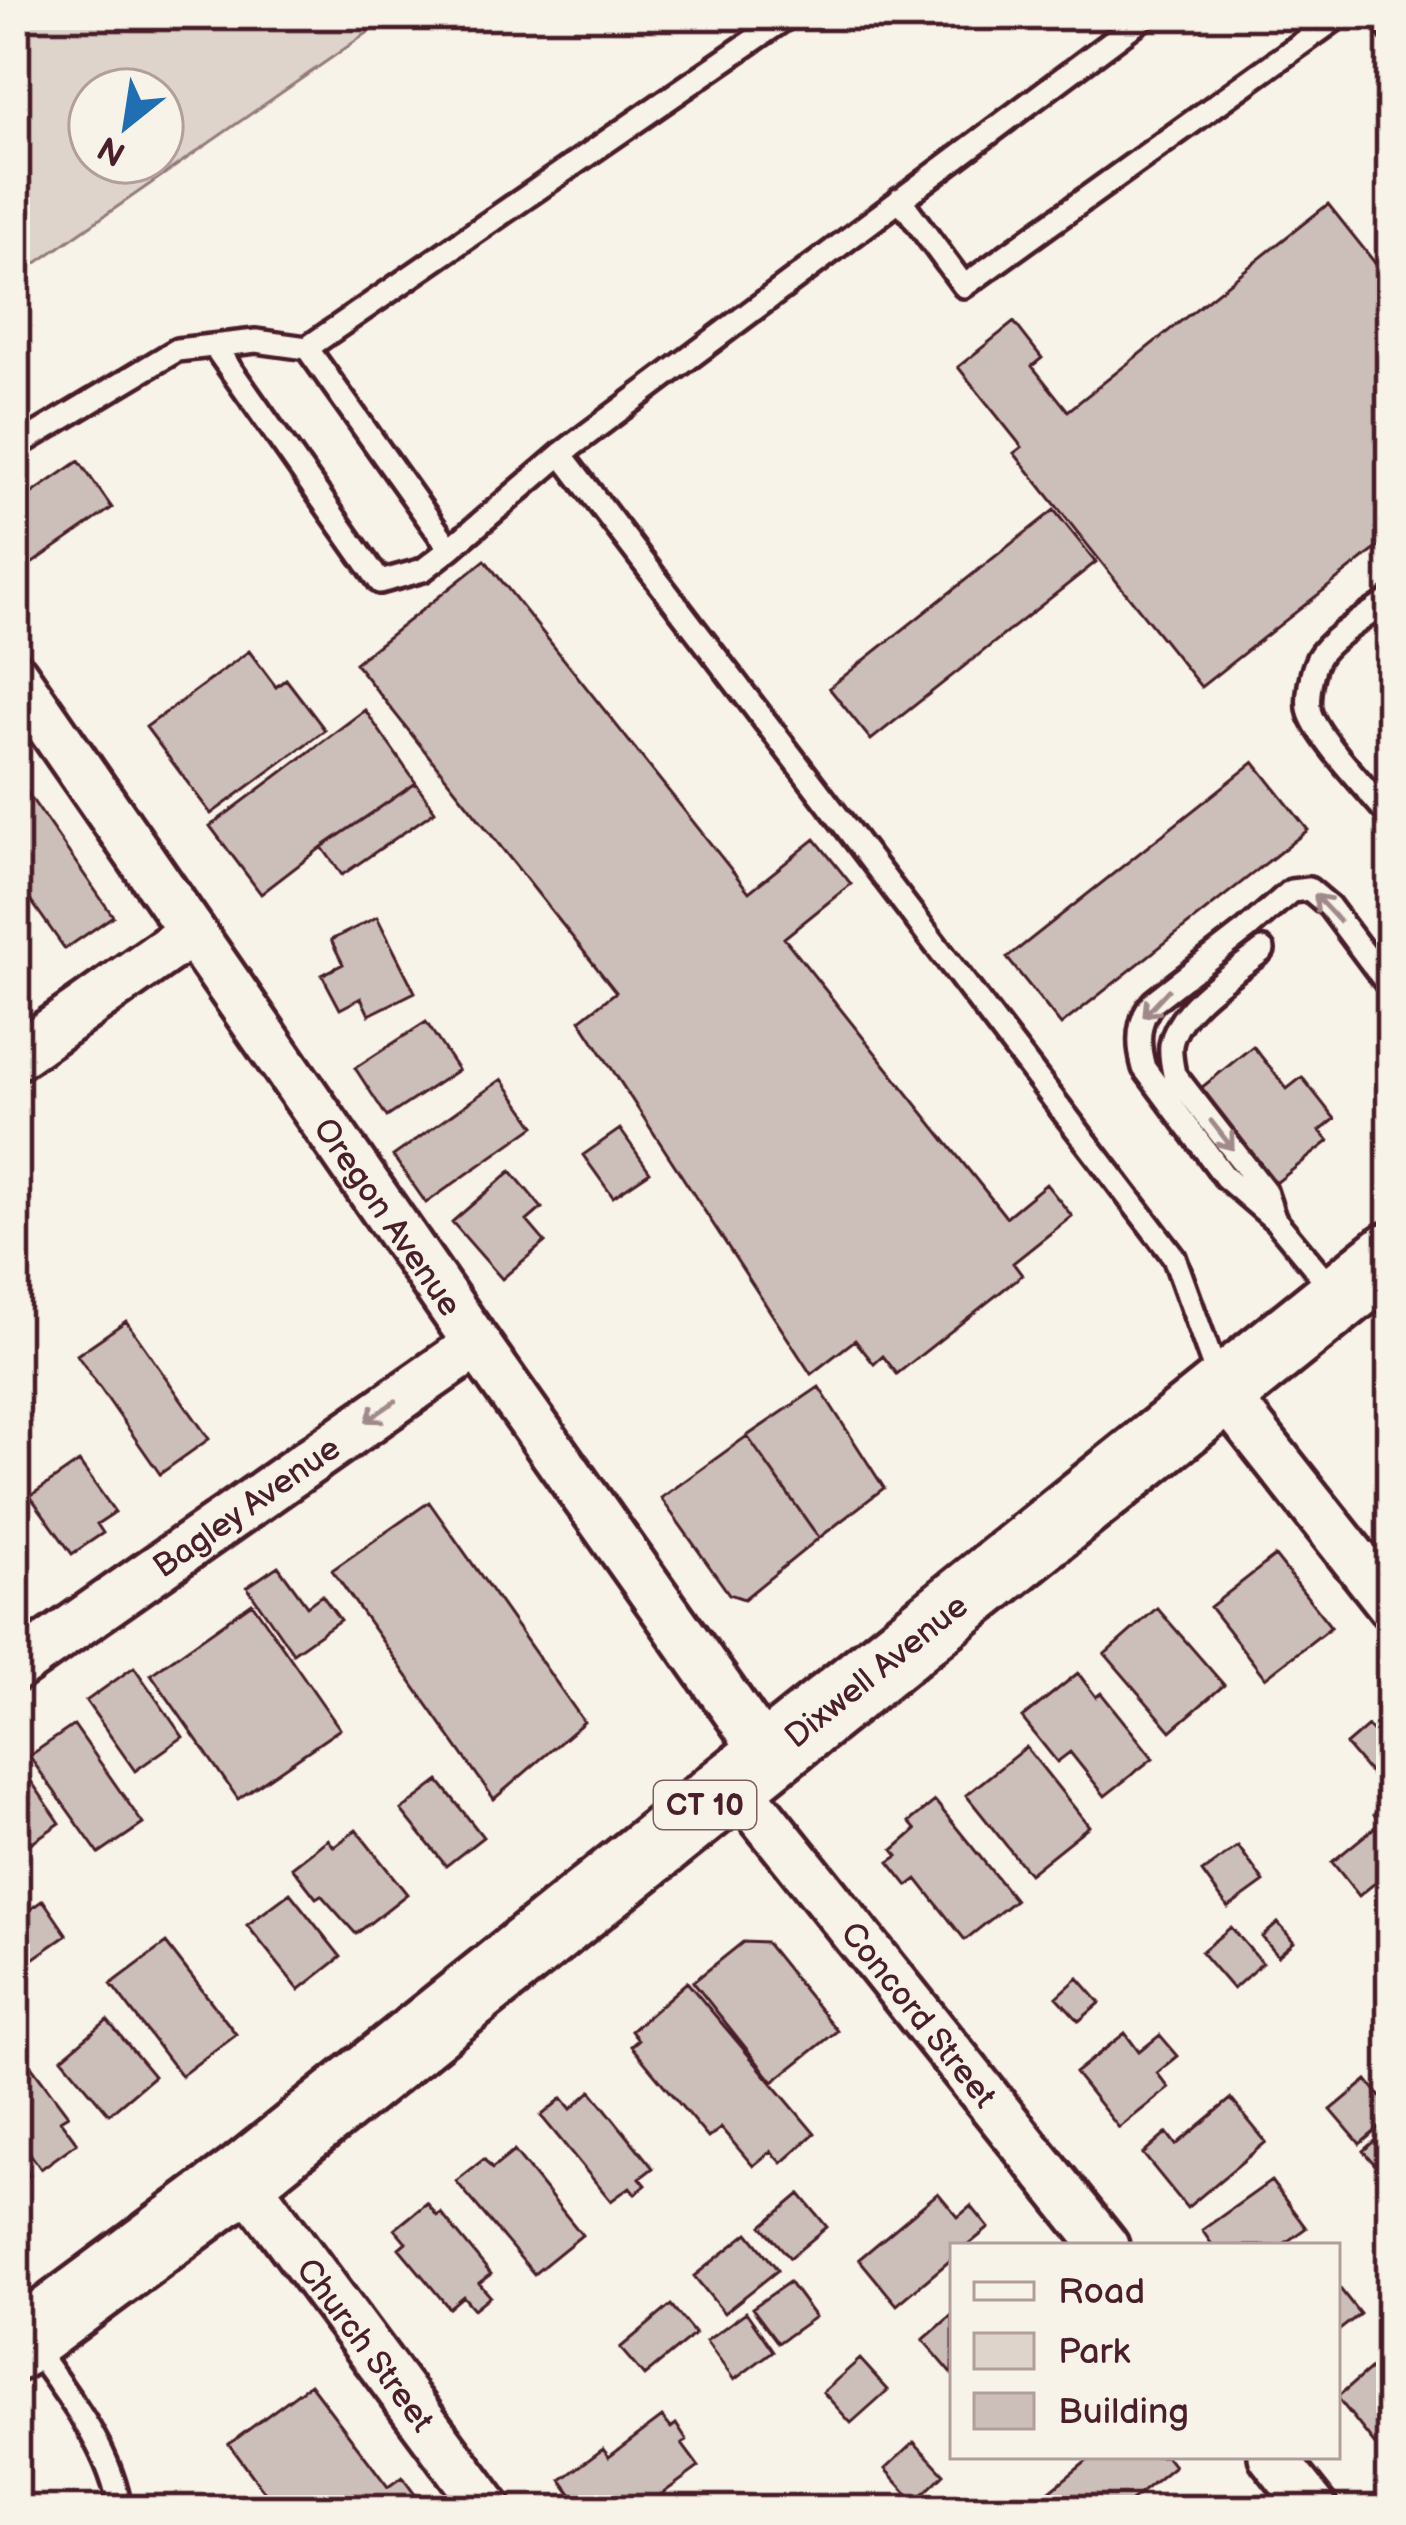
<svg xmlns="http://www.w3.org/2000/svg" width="1406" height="2525" viewBox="0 0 1406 2525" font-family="'Balsamiq Sans',sans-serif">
<rect width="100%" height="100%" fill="#f7f3e8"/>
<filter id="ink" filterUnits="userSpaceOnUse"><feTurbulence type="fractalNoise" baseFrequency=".00833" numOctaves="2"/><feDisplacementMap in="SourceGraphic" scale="24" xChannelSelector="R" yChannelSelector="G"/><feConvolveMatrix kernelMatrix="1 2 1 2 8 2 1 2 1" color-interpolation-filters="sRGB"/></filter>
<g filter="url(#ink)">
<!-- green -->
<path fill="#ded4cc" stroke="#947a7c" stroke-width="3" fill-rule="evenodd" d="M15 15H393L15 278ZM90 90H162V162H90Z"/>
<!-- building -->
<path fill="#ccbfb9" stroke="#4a1f2b" stroke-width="3" d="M1328 204 1391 283V537L1201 687 1014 453 1022 447 958 367 1014 322 1042 358 1032 366 1068 411Z
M79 461 112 508 30 565 15 543V505Z
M1054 510 1096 562 871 740 829 688Z
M485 560 749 892 815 839 851 884 784 938 1006 1217 1046 1184 1072 1216 1013 1263 1022 1275 897 1374 883 1356 874 1364 855 1340 811 1374 580 1020 616 992 355 663Z
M249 651 276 687 286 679 325 730 211 814 146 727Z
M365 710 416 783 322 847 261 894 210 826Z
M1254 762 1308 830 1061 1025 1007 958Z
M15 775 113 916 65 949 15 878Z
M416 783 435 811 342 875 322 847Z
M377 917 415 992 369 1015 361 998 340 1009 322 975 343 964 331 940Z
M426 1022 458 1070 387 1117 355 1068Z
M1253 1046 1287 1089 1302 1077 1335 1119 1320 1131 1329 1141 1276 1183 1201 1088Z
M502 1079 535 1126 426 1203 393 1156Z
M620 1129 650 1172 613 1197 583 1155Z
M511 1171 542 1208 527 1221 545 1242 502 1279 452 1222Z
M126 1321 209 1439 160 1474 77 1355Z
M819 1387 884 1488 819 1538 747 1436Z
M747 1436 819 1538 744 1599 729 1594 661 1498Z
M79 1462 115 1512 97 1524 103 1533 72 1554 30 1496Z
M429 1502 584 1722 494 1799 332 1570Z
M1275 1556 1331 1627 1265 1678 1210 1607Z
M278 1566 307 1606 322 1595 340 1620 293 1653 247 1587Z
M252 1603 340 1729 238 1799 151 1674Z
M1157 1608 1224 1685 1171 1731 1105 1654Z
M134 1667 183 1737 135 1771 86 1701Z
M1078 1673 1096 1697 1101 1693 1153 1758 1105 1796 1070 1752 1057 1762 1022 1718Z
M74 1725 143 1824 99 1854 29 1756Z
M1368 1726 1391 1753V1763L1374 1778 1346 1745Z
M1026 1747 1089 1826 1029 1874 966 1795Z
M15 1758 60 1823 22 1849 15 1839Z
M439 1781 483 1837 446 1866 401 1810Z
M1391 1800V1870L1359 1896 1332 1862 1380 1823 1374 1814Z
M935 1801 1015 1900 965 1940 917 1879 908 1886 889 1862 898 1856 893 1850 916 1830 909 1822Z
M356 1830 407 1894 356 1934 321 1895 316 1898 292 1867 328 1839 334 1847Z
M1238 1846 1264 1882 1228 1908 1202 1872Z
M290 1893 341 1957 299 1990 247 1925Z
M43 1900 67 1935 31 1960 15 1938V1920Z
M1278 1923 1294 1942 1278 1956 1262 1937Z
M1231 1927 1262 1963 1233 1989 1201 1952Z
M743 1942 766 1943 837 2031 773 2082 693 1982Z
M166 1943 236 2034 181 2076 111 1984Z
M1078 1978 1100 2003 1079 2021 1057 1997Z
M687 1982 815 2134 782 2163 771 2151 753 2166 721 2128 708 2138 631 2046 638 2040 631 2031Z
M107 2020 154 2076 109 2114 62 2058Z
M1125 2033 1139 2052 1160 2035 1178 2056 1157 2073 1169 2088 1119 2128 1075 2073Z
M29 2063 68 2115 60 2120 77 2143 41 2169 15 2132V2074Z
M1367 2080 1391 2110V2118L1360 2144 1331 2110Z
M591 2091 653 2168 640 2178 646 2185 635 2194 630 2187 611 2201 541 2116 562 2098 571 2109Z
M1231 2099 1266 2142 1187 2208 1143 2154 1167 2133 1176 2145Z
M1391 2126V2183L1363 2151Z
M514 2151 582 2235 534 2274 456 2181 484 2159 492 2169Z
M15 2153 30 2175 15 2185Z
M1271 2181 1306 2228 1281 2246H1213L1202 2230Z
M938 2193 958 2217 971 2206 989 2228 967 2246H953V2258L897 2305 859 2259Z
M800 2194 827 2227 790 2258 762 2226Z
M427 2203 437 2216 441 2213 491 2274 479 2283 490 2296 474 2309 463 2296 449 2308 399 2248 406 2242 395 2229Z
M748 2233 778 2270 724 2313 694 2276Z
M789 2282 815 2317 778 2343 752 2308Z
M1337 2285 1360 2314 1337 2332Z
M671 2305 695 2334 644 2376 620 2348Z
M746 2312 773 2351 734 2380 706 2341Z
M953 2314V2375L923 2340Z
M1391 2351V2432L1376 2446 1337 2397Z
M860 2359 888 2390 851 2423 823 2392Z
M310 2384 388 2487 402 2477 422 2504 414 2510H278L229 2444Z
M662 2417 671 2428 676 2424 687 2441 682 2444 699 2467 640 2510H583L561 2480 603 2449 609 2457Z
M914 2442 944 2474 915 2502 885 2469Z
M1093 2456H1166L1174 2466 1120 2510H1057L1045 2495Z"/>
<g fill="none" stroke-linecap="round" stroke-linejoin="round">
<!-- service casing -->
<g stroke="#4a1f2b" stroke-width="30">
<path id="service" d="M1147 15 561 454 1174 1257 1220 1384
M1380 15 1391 31
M900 199 964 286 1341 15
M214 346 380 582 423 570 450 549
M15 447 177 350 256 341 307 348
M561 454 450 549 307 348 790 15
M1391 599C1371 614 1330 637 1318 658 1311 672 1306 700 1310 713 1319 740 1371 793 1391 818
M1263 950C1233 974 1178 1006 1171 1045 1170 1055 1172 1064 1174 1074L1265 1191 1274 1218
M1334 1291 1276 1221 1225 1177 1144 1068C1137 1043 1137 1020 1154 1001L1246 930 1291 891 1309 889 1329 906 1391 989
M31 2344C66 2394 111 2448 120 2510"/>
</g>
<!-- minor casing -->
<g stroke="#4a1f2b" stroke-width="54">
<g id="minor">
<path id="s1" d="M15 676 477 1344 767 1755"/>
<path d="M15 1057 192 932"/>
<path d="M1222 1391 1391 1605"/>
<path id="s2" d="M15 1668 477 1344"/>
<path id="s3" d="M734 1782 1105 2246"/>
<path id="s4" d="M243 2178 489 2510"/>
<path d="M1272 2456 1315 2510"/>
</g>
</g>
<!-- primary casing -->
<g stroke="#4a1f2b" stroke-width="75">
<g id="primary">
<path id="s5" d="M15 2347 243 2178 1391 1256"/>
</g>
</g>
<!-- service -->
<use href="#service" stroke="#f7f3e8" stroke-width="21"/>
<!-- minor -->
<use href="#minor" stroke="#f7f3e8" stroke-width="45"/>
<!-- primary -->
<use href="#primary" stroke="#f7f3e8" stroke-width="66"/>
</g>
<!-- one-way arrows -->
<defs><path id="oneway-shaft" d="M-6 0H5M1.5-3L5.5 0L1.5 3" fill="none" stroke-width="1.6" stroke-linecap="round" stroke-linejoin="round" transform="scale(3)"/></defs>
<g stroke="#a0898a">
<use href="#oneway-shaft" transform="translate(1327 908) rotate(-133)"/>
<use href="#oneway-shaft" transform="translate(1156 1003) rotate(133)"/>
<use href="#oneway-shaft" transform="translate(1222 1135) rotate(52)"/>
<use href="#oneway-shaft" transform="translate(381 1411) rotate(145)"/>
</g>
</g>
<g text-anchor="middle" stroke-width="10" stroke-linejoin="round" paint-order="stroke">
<!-- shield labels -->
<rect fill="#f7f3e8" stroke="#7e5f64" stroke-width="3" x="654" y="1781" width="102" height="48" rx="9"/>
<g font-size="30" font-weight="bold" fill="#4a1f2b">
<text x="705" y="1815">CT 10</text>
</g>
<!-- street labels -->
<g font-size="33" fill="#4a1f2b" stroke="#f7f3e8">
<text dy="12" stroke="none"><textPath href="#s1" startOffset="657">Oregon Avenue</textPath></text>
<text dy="12" stroke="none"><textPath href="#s2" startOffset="282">Bagley Avenue</textPath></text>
<text dy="12" stroke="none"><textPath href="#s5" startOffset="1095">Dixwell Avenue</textPath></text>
<text dy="12" stroke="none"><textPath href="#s3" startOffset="297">Concord Street</textPath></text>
<text dy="12" stroke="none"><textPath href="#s4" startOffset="207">Church Street</textPath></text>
</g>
</g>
<!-- margin -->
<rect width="1406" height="2525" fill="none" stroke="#f7f3e8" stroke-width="60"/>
<rect x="30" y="30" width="1346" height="2465" fill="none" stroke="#4a1f2b" stroke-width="4.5" filter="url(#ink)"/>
<!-- legend -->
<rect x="950" y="2243" width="390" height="216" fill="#f7f3e8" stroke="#b29e9c" stroke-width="3"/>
<rect x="974" y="2282" width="60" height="18" fill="#f7f3e8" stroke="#b29e9c" stroke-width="3"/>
<text x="1058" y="2303" font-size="36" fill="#4a1f2b">Road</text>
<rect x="974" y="2333" width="60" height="36" fill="#ded4cc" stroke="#b29e9c" stroke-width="3"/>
<text x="1058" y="2363" font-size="36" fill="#4a1f2b">Park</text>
<rect x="974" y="2393" width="60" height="36" fill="#ccbfb9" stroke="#b29e9c" stroke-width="3"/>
<text x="1058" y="2423" font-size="36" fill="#4a1f2b">Building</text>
<!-- north arrow -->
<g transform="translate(126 126) rotate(210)"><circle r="57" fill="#f7f3e8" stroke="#b29e9c" stroke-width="3"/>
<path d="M0-9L21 45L0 30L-21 45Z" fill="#1f6fb2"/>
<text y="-18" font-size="33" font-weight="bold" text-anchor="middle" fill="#4a1f2b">N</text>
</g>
</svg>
